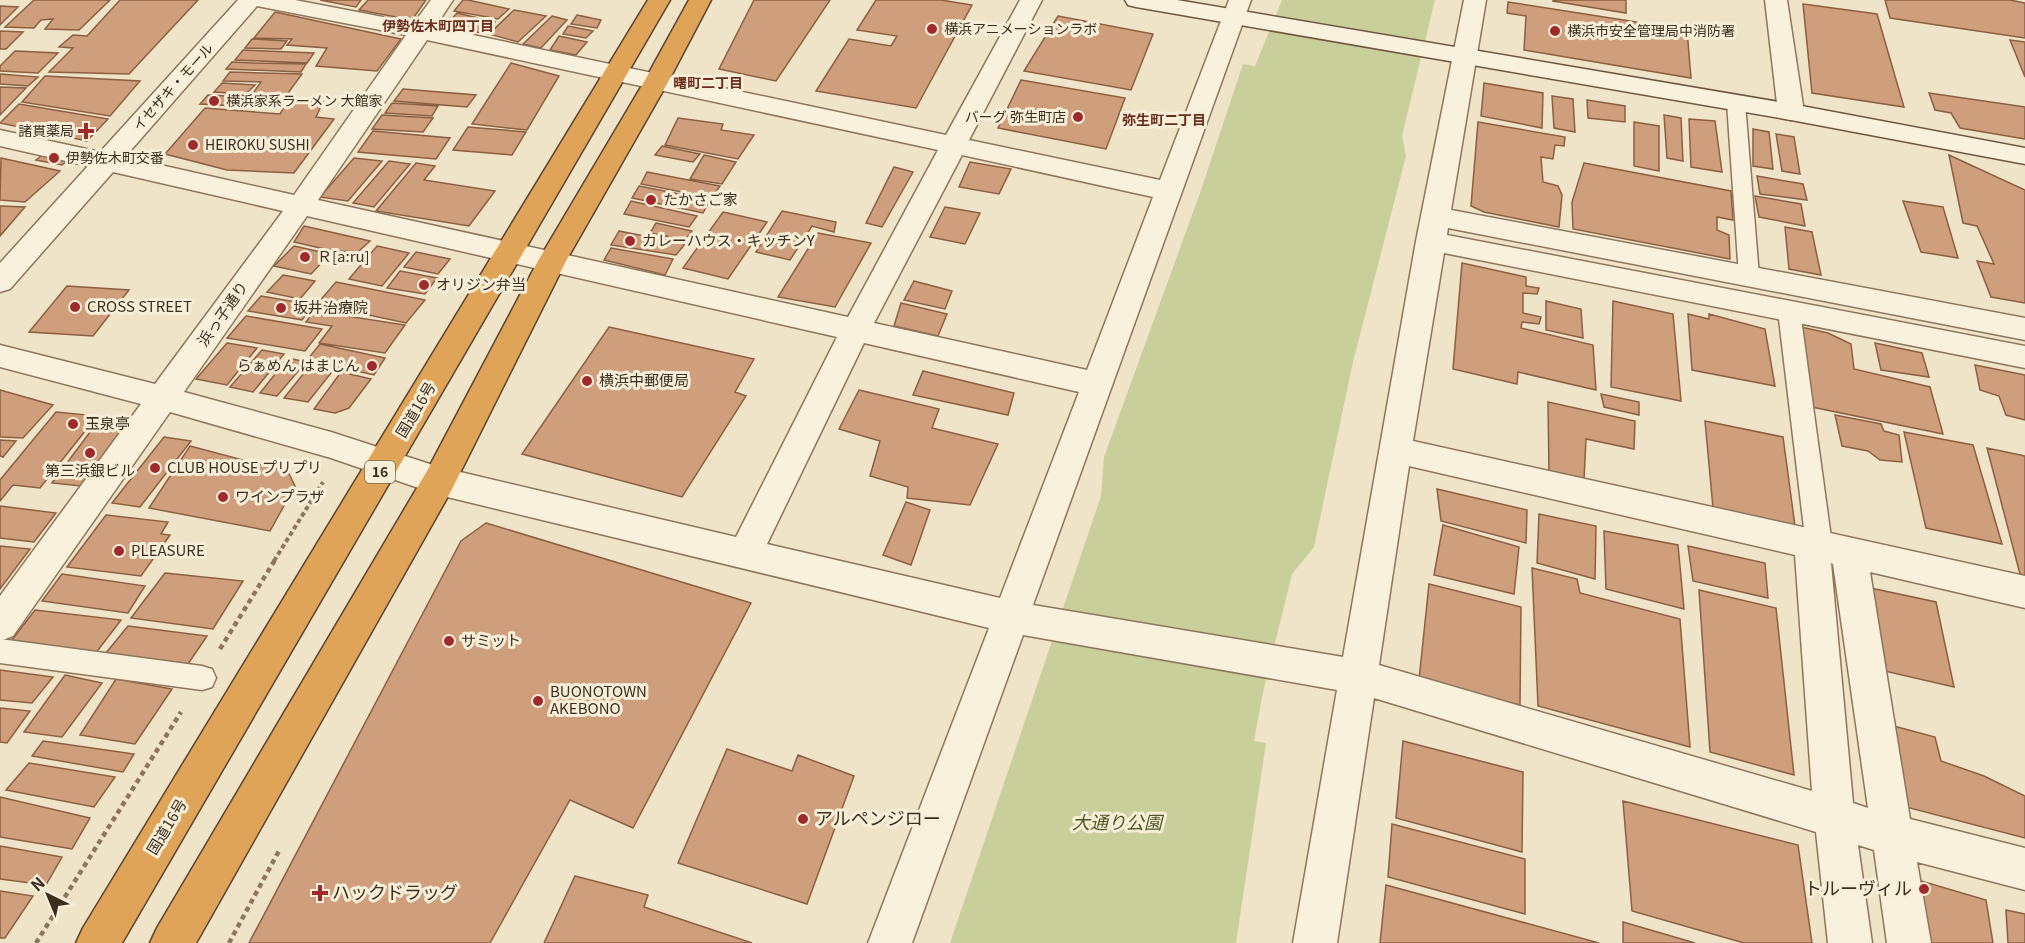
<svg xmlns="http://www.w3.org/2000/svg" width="2025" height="943" viewBox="0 0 2025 943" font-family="Georgia,'Noto Sans JP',serif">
<rect width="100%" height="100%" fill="#f0e4c8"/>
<!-- green -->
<path fill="#c9cf9b" d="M1282 0H1435L1402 136 1406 156 1353 362 1314 547 1292 574 1263 692 1254 741 1266 743 1236 943H950L1101 496 1104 457 1200 193 1243 64 1255 66Z"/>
<!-- building -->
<path fill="#cf9f7d" stroke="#8d5f41" stroke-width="1.5" d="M34 0H110L79 30 45 29 53 19 41 20 34 28 5 27Z
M120 0H198L129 74 49 72 73 48 59 47 73 35 87 36Z
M320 0H361L356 7Z
M368 0H426L412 20 359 10Z
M463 0H468L509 9 498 19 454 11Z
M754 0H830L776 81 719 69Z
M876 0H941L972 5 916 108 816 91 849 39 891 46 897 36 857 30Z
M1553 0H1626V13L1553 1Z
M1885 0H2010L2025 3V38L1890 18Z
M1508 2 1687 30 1691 78 1524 50 1526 16 1507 13Z
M1803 4 1877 14 1904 107 1812 93Z
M0 6 18 7 0 25Z
M514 10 546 16 518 42 489 34Z
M275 12 401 39 377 71 316 66 327 48 287 45 292 39 254 38Z
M457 13 495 22 482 33 445 26Z
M577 15 601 20 597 28 571 24Z
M552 16 567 20 541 48 523 44Z
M1058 16 1153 34 1131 90 1024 71Z
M568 26 593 31 586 38 563 34Z
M0 31 23 32 6 49H0Z
M559 36 587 42 576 55 550 50Z
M252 39 287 41 281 49 245 48Z
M2010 40 2025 42V77Z
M243 50 314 53 307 63 235 60Z
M15 51 58 53 38 73 0 71V66Z
M232 62 253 63 306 64 301 72 226 69Z
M511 63 559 76 527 130 472 124Z
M230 72 302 74 286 96H251L261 82 223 81Z
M0 74 38 77 28 86 0 84Z
M45 76 140 81 110 116 22 102Z
M1021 80 1125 98 1106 149 998 128Z
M222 83 255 85 246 94 214 92Z
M1484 83 1543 93 1542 128 1481 116Z
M0 87 26 88 0 115Z
M403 89 476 95 467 107 394 101Z
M1929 93 2025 107V139L1960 128 1951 113 1935 110Z
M208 95 244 97 237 106 200 104Z
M1552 96 1573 99 1575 132 1554 128Z
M288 100 323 102 316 117 334 119 294 173 227 170 165 154 205 108 280 114Z
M1587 100 1625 106V122L1588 118Z
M392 103 438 106 432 116 385 113Z
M19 104 108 119 87 141 0 123Z
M382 115 433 118 423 132 372 129Z
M1664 115 1681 118 1683 161 1667 158Z
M678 118 723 124 721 130 754 135 738 159 665 145Z
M1689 119 1715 121 1722 172 1691 167Z
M1478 122 1565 137 1564 146 1555 145 1553 159 1541 157 1543 182 1558 186 1562 195 1559 227 1484 212 1471 206Z
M1634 122 1659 126V171L1634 166Z
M468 127 526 132 512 155 453 150Z
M1753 129 1769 132 1773 169 1753 166Z
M373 131 450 138 436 159 358 152Z
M1776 134 1794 137 1800 174 1782 171Z
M662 146 700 154 693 162 655 155Z
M46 152 72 157 62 165 36 160Z
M704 155 736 162 722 184 690 179Z
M1949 155 2025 190V303L1991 297 1977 261 1994 264 1977 226 1963 223Z
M1 158 60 171 25 202 0 200Z
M354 158 382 161 348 201 320 197Z
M389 161 410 164 374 207 353 203Z
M970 162 1011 169 999 194 959 187Z
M416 163 435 166 424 180 495 191 469 226 376 211Z
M1584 163 1731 191 1733 220 1717 217V230L1729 235 1730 259 1573 229 1572 202Z
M894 167 913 172 882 227 866 223Z
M647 172 720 186 712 198 641 184Z
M1757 176 1803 184 1807 200 1760 194Z
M639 186 710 200 703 213 632 198Z
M1755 196 1801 204 1805 226 1759 217Z
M631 201 697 216 689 227 624 214Z
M1903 201 1943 207 1958 258 1921 252Z
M0 206 25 207 0 236Z
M945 207 980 213 965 244 930 237Z
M782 211 836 222 834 232 812 226 790 260 756 252Z
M723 212 767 222 728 279 683 268Z
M656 223 692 231 685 240 650 233Z
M304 226 370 241 358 252 333 251 294 242Z
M1785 227 1812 232 1821 275 1789 269Z
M619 231 685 244 676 255 611 245Z
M818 233 871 243 835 307 778 297Z
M294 246 330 254 311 274 274 266Z
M377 246 409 253 382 286 349 279Z
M611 248 673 259 665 275 604 260Z
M416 252 450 259 438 274 404 267Z
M1462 263 1526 277V286L1539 288 1537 294 1523 293V313L1541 317 1539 324 1522 322 1521 328 1593 345 1596 390 1518 372 1517 384 1453 369Z
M400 271 437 278 425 294 387 288Z
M283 275 315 281 300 299 267 292Z
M914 281 952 291 945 309 904 300Z
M336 282 425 300 406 323 317 304Z
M67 286 129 290 93 336 29 332Z
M261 296 314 305 302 320 248 311Z
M1546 301 1581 309 1583 338 1546 330Z
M1613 301 1673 314 1681 401 1611 387Z
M901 303 947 314 938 336 894 326Z
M314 311 405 325 385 353 319 343 332 326 306 322Z
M1688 314 1709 319V314L1765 329 1775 386 1692 370Z
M246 316 322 329 305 351 227 338Z
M246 316 322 329 305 351 227 338Z
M609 327 754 359 735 392 746 396 682 497 522 454Z
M1801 327 1828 333 1851 344 1854 369 1930 387 1943 434 1812 407Z
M227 343 257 348 227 385 196 379Z
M1875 343 1922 353 1929 377 1881 370Z
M320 344 385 358 374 375 307 360Z
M262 350 284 354 253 392 230 387Z
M288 358 306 362 277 396 260 393Z
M1975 365 2025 375V420L2006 415 1999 396 1980 390Z
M308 368 331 373 308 402 284 398Z
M923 371 1014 393 1008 415 913 395Z
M341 372 371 379 349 408 335 413 314 409Z
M0 390 53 405 23 438 0 437Z
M859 390 939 409 932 428 998 444 970 505 907 498 908 487 870 476 880 441 839 429Z
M1601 394 1639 402V415L1604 407Z
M1548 402 1635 421 1634 449 1586 439 1584 480 1549 473Z
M56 412 97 416 40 488 13 485 0 501V480Z
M1835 415 1881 424 1884 431 1899 435 1902 462 1880 460 1868 451 1842 446Z
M99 420 127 422 81 486 52 483Z
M1705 421 1783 437 1795 526 1713 508Z
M1904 432 1973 445 2002 544 1926 528Z
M164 437 191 441 140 507 112 503Z
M0 440 16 441 3 457 0 456Z
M190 446 288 472 295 486 270 531 149 508Z
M1987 448 2025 456V575L2020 574Z
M1437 489 1527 510 1526 543 1441 521Z
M906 502 930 510 911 565 883 555Z
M0 506 56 513 34 542 0 538Z
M1539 514 1596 526 1595 579 1537 563Z
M106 515 168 522 161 534 170 535 141 576 67 567Z
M486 523 751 603 633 828 570 800 490 943H249L461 541Z
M1443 525 1519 547 1514 594 1434 575Z
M1604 531 1678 545 1684 609 1606 589Z
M0 546 30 549 0 589Z
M1688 546 1765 563 1768 598 1693 581Z
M1532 568 1577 579 1580 593 1680 619 1690 747 1538 706Z
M165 573 243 581 213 629 131 618Z
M62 574 145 586 128 613 42 601Z
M1429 584 1521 607 1520 705 1419 680Z
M1866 587 1936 602 1954 687 1880 670Z
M1699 590 1776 608 1794 775 1710 752Z
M35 610 121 620 92 658 5 649Z
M128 626 207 636 184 670 101 659Z
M0 670 53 677 32 703 0 700Z
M65 675 102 683 62 737 24 732Z
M116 679 172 689 135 744 80 735Z
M0 708 30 711 7 743 0 742Z
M1890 725 1935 737 1941 761 1984 776 2025 796V838L1902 806Z
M43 741 134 754 123 772 32 756Z
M1403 741 1523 772 1522 852 1396 818Z
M727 749 792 771 798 755 854 776 807 904 678 863Z
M29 763 115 777 94 807 6 790Z
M0 797 90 818 72 849 0 837Z
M1623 801 1798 845 1812 943H1744L1632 911Z
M1392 824 1525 859V914L1388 877Z
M0 846 62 857 46 885 0 879Z
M575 876 648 895 644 907 752 943H544Z
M1911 878 1986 900 1993 943H1925Z
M1386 885 1599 943H1380Z
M0 891 33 896 5 938H0Z
M2006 910 2025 914V943H2008Z
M1623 922 1695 943H1623Z"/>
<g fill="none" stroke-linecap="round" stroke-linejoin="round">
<!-- lane casing -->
<g stroke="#8d765c" stroke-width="3">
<path id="lane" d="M1736 97 1745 103 1759 276 1756 281 1749 283 1742 281 1739 276 1727 103Z
M1789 303 1797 305 1800 311 1832 545 1828 553 1819 556 1810 553 1806 545 1778 311 1781 305Z
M0 639 202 666 212 669 216 678 212 687 202 690 0 663Z"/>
</g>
<!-- street casing -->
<g stroke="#8d765c" stroke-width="3">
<path id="street" d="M238 0H295L414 23 431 0H453L435 27 946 135 1020 0H1042L969 140 1160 180 1229 0H1251L1033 605 1343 657 1416 241 1464 0H1486L1451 210 2025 318V340L1448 228 1447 235 2025 346V368L1444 253 1413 441 2025 576V608L1870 572 1910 819 2025 848V890L1917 862 1931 943H1887L1874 850 1858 845 1872 943H1828L1816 832 1374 698 1337 943H1293L1337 690 1023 635 912 943H868L989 628 439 495 331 458 170 412 13 636 0 641V596L141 404 0 367V345L155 384 283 211 113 172 10 289 0 292V263L88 166 0 146V130L100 152ZM257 6 406 35 294 195 125 157ZM427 40 938 150 848 317 318 200ZM962 155 1153 197 1087 370 874 323ZM307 216 837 337 736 537 439 467 331 432 184 392ZM864 343 1079 392 1000 598 767 544ZM1409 466 1795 555 1812 791 1379 665ZM1831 563 1833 564 1868 808 1853 803Z
M1765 0H1787L1804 112 1800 118 1791 120 1782 118 1778 112Z"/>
</g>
<!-- secondary casing -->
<g stroke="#6f573f" stroke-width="3">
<path id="secondary" d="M1125 0H1177L1791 104 2025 148V164L1791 120 1136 7 1128 5Z"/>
</g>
<!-- highway casing -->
<g stroke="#5b4430" stroke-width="3">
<path id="highway" d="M648 0H670L122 943H76L83 928Z
M689 0H711L668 82 566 261 451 491 196 943H150L157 928 427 471 538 261 644 82Z"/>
</g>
<!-- path-far1 -->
<path stroke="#8d765c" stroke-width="4" stroke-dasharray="4.5 3" stroke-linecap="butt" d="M274 561 323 482"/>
<!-- path -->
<path stroke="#8d765c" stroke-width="4.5" stroke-dasharray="5 4" stroke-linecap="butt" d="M220 649 275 560
M36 943 181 712
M229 943 280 849"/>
<!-- lane -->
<use href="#lane" fill="#faf1dc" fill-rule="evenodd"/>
<!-- street -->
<use href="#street" fill="#faf1dc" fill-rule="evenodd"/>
<!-- secondary -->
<use href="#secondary" fill="#faf1dc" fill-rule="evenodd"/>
<!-- highway -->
<use href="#highway" fill="#e0a458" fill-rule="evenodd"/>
</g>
<!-- markers -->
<g fill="#9e2a2b" stroke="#f7eed8" stroke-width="2">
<circle cx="932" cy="29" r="6"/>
<circle cx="1555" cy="31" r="6"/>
<circle cx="214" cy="101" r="6"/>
<circle cx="1078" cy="117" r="6"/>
<path d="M83 122h6v6h6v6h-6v6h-6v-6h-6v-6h6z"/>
<circle cx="193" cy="145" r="6"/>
<circle cx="54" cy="158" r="6"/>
<circle cx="651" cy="200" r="6"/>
<circle cx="630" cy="241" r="6"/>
<circle cx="305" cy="257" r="6"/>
<circle cx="424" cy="285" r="6"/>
<circle cx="75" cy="307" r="6"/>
<circle cx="281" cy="308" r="6"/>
<circle cx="372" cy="366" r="6"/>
<circle cx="587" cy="381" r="6"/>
<circle cx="73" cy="424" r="6"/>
<circle cx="90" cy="453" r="6"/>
<circle cx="155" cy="468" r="6"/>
<circle cx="223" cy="497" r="6"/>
<circle cx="119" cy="551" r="6"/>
<circle cx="449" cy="641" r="6"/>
<circle cx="538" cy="701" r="6"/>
<circle cx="803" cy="819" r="6"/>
<circle cx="1924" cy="889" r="6"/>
<path d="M317 884h6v6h6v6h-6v6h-6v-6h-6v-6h6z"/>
</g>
<g text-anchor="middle" stroke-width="6" stroke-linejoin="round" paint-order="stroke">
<!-- far-neighbourhood labels -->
<g font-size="14" font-weight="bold" fill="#6b2e1e" stroke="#f7eed8">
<text x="438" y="31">伊勢佐木町四丁目</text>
<text x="708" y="88">曙町二丁目</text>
<text x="1164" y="125">弥生町二丁目</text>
</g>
<!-- far-poi labels -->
<g font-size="14" fill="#3d2e20" stroke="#f7eed8" text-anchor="start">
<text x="944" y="34">横浜アニメーションラボ</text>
<text x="1567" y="36">横浜市安全管理局中消防署</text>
<text x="226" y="106">横浜家系ラーメン 大館家</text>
<text x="1066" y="122" text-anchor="end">バーグ 弥生町店</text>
<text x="74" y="136" text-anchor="end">諸貫薬局</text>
<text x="205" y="150">HEIROKU SUSHI</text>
<text x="66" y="163">伊勢佐木町交番</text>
</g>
<!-- far-street labels -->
<g font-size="14" fill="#3d2e20" stroke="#f7eed8">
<text transform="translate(173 87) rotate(-48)" y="5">イセザキ・モール</text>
</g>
<!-- shield labels -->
<rect fill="#f7eed8" stroke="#756857" stroke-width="1.5" x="365" y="461" width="30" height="22" rx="4.5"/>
<g font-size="14" font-weight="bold" fill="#3d2e20">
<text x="380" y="477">16</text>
</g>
<!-- poi labels -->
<g font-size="15" fill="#3d2e20" stroke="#f7eed8" text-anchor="start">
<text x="663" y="205">たかさご家</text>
<text x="642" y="246">カレーハウス・キッチンY</text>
<text x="317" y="262">Ｒ[a:ru]</text>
<text x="436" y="290">オリジン弁当</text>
<text x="87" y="312">CROSS STREET</text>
<text x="293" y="313">坂井治療院</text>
<text x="360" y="371" text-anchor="end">らぁめん はまじん</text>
<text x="599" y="386">横浜中郵便局</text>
<text x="85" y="429">玉泉亭</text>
<text x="167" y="473">CLUB HOUSE プリプリ</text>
<text x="90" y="476" text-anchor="middle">第三浜銀ビル</text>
<text x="235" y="502">ワインプラザ</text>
<text x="131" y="556">PLEASURE</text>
<text x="461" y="646">サミット</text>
<text x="550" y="697">BUONOTOWN<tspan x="550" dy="17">AKEBONO</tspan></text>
</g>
<!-- street labels -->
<g font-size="15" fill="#3d2e20" stroke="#f7eed8">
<text transform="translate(223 314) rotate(-55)" y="5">浜っ子通り</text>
<text transform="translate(416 410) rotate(-59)" y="5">国道16号</text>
<text transform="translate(167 827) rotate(-59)" y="5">国道16号</text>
</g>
<!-- near-poi labels -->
<g font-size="18" fill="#3d2e20" stroke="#f7eed8" text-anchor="start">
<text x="815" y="825">アルペンジロー</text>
<text x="1912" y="895" text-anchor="end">トルーヴィル</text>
<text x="332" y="899">ハックドラッグ</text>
</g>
<!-- near-park labels -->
<g font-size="18" font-style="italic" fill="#4d5a26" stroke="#f7eed8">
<text x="1117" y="829">大通り公園</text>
</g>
</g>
<!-- north arrow -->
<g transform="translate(48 895) rotate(317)" stroke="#f7eed8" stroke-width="4.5" paint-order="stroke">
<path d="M0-4.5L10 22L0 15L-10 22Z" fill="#3d2e20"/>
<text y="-9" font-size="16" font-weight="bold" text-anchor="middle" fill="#3d2e20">N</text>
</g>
</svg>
